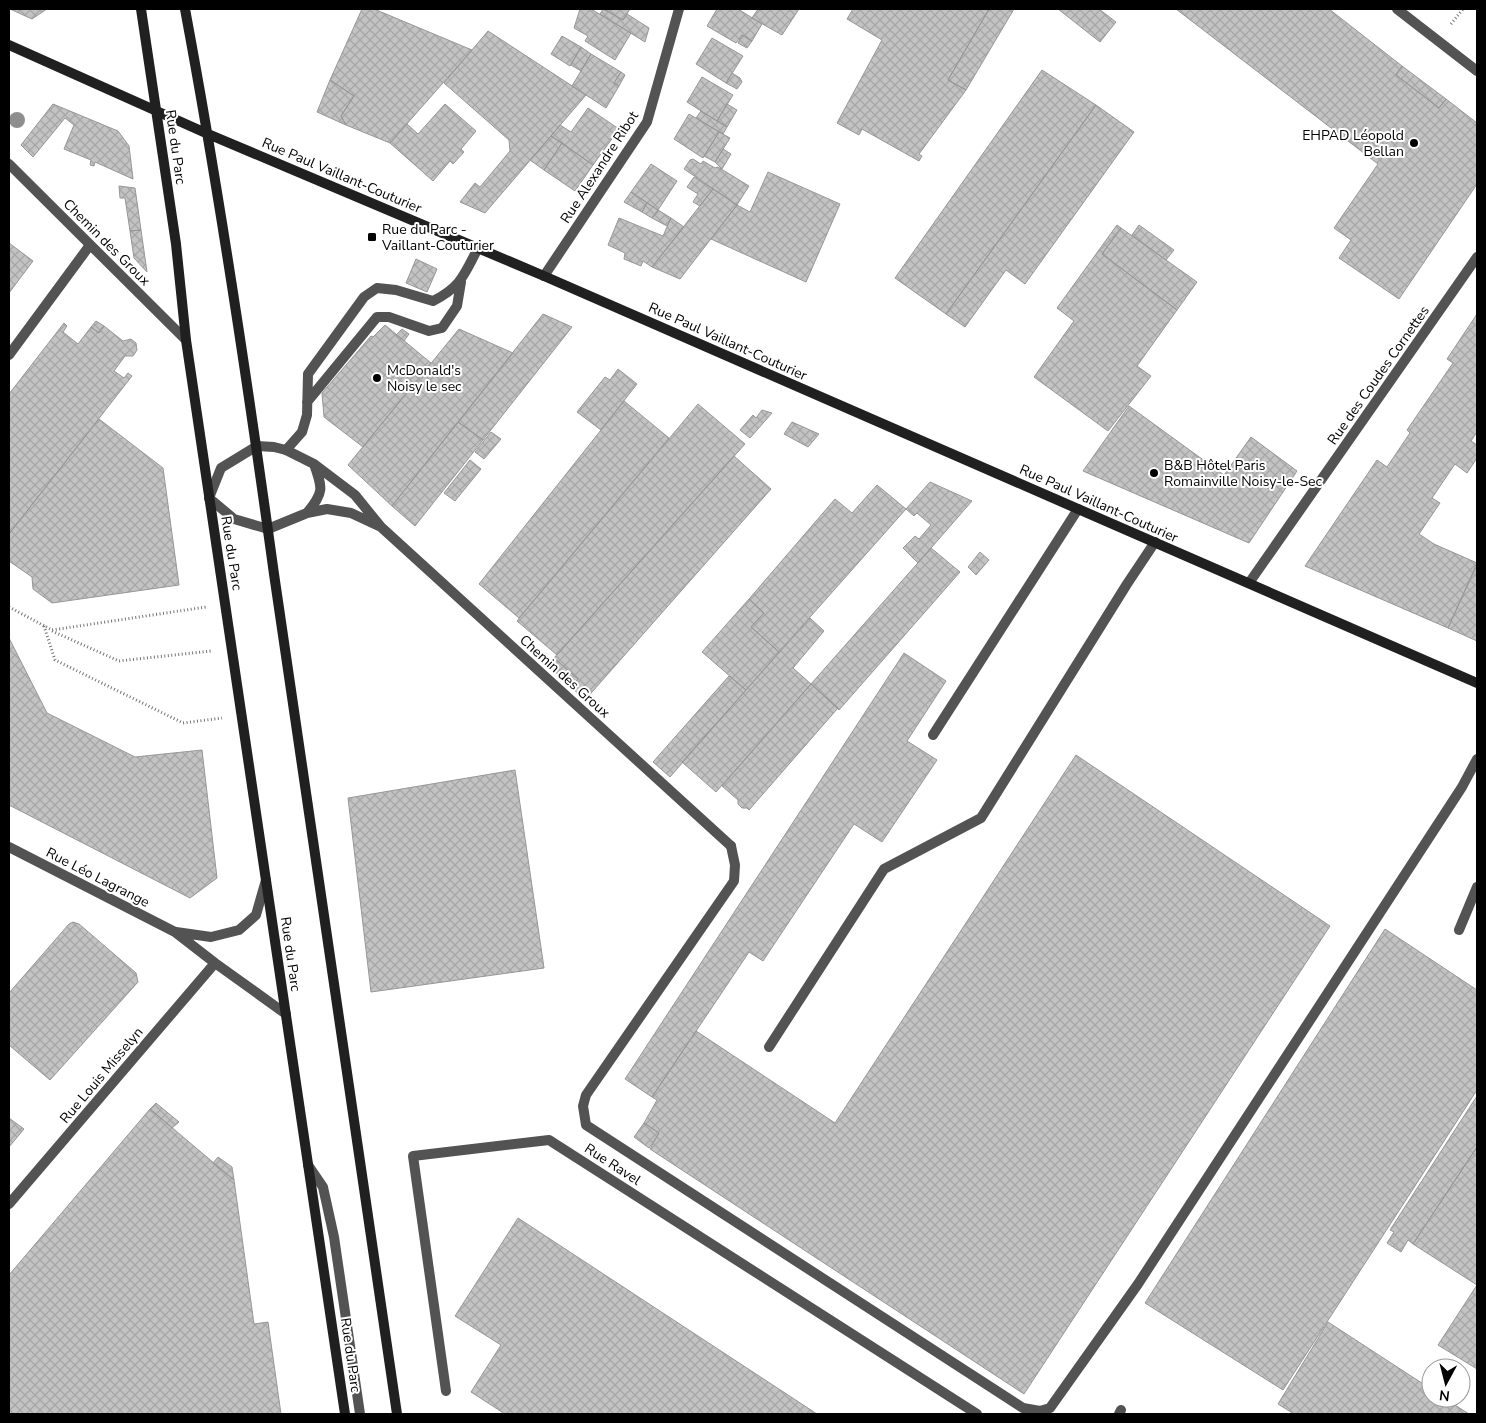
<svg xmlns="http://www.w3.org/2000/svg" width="1486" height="1423" viewBox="0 0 1486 1423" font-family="'Nunito Sans',sans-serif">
<defs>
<pattern id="building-cross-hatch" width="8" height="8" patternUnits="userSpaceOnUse" patternTransform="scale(1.25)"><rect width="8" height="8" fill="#c3c3c3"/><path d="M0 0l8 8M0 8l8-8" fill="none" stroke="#a6a6a6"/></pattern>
</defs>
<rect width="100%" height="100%" fill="#fff"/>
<!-- building -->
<path fill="url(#building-cross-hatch)" stroke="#979797" d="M10 9H47L32 19Z
M362 9H374L472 50 390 143 346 125 341 116 354 96 330 80Z
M580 9H591L631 33 615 60 585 41 588 36 574 28Z
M603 9 623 20 627 14 649 28 645 42 600 14Z
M604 9H630L623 20Z
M717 9H738L762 24 752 41 742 35 736 43 707 26Z
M758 9H799L782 35 752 18Z
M853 9H989L948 80 966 90 919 154 922 156 919 161 862 129 859 135 837 123 882 40 847 19Z
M989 9H1014L966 90 948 80Z
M1058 9H1099L1116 22 1100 42Z
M1176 9H1329L1402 66 1396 75 1439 108 1446 99 1477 123V184L1399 299 1339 258 1351 240 1334 228 1378 164Z
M488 31 586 95 485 213 460 202 475 183 480 187 510 151 509 140 444 83Z
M742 35 752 41 747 48 738 43Z
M562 36 581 47 570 66 551 54Z
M712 38 743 56 726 83 696 64Z
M581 47 591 54 581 71 571 65Z
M591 54 621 72 614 83 619 86 606 108 572 86Z
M1402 66 1446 99 1439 108 1396 75Z
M1042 70 1096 105 946 314 895 278Z
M621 72 625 75 619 86 614 83Z
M732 73 740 78 742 82 737 89 726 83Z
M702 77 733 95 717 121 687 102Z
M330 80 354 96 341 116 346 125 317 112Z
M53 104 118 131 129 146 133 179 95 162 94 166 90 165 91 160 64 149 74 125 65 118 33 157 21 145Z
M445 104 476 131 461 149 464 152 453 164 450 161 433 181 390 143 407 124 418 134Z
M727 104 737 110 727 127 717 121Z
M1096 105 1134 132 1025 284 1006 270 965 327 946 314Z
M588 108 619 129 593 165 551 136 560 125 571 132Z
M701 111 727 127 723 134 696 118Z
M689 114 719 132 703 158 674 139Z
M719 132 730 138 715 162 704 156Z
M551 136 562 143 544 170 530 160Z
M562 143 593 165 575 191 544 170Z
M723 149 731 154 722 169 715 162Z
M693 159 701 164 703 161 715 168 718 167 749 186 737 205 684 169 690 160Z
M651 164 677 181 658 210 631 192Z
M768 172 840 204 806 282 711 239 737 205 750 212Z
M694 177 713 189 700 206 693 202 698 194 687 187Z
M119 186 135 188 141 230 130 231 125 198H120Z
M713 189 737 205 680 279 652 267Z
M631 192 647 203 642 212 624 202Z
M647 203 658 210 652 218 642 212Z
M658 210 671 218 667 226 652 218Z
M619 218 663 236 671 218 684 227 652 267 643 261 641 266 624 259 625 253 608 245Z
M1117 225 1121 228 1102 254 1177 310 1137 366 1151 376 1108 431 1034 377 1074 321 1057 308Z
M1139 225 1174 250 1166 260 1132 235Z
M1121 228 1197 282 1177 310 1102 254Z
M141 230 147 272 134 258 130 231Z
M9 243 33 261 9 293Z
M416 259 437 269 427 292 406 283Z
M543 314 572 327 483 440 458 422Z
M1477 314V432L1471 441 1477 445V458L1467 473 1455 464 1432 498 1440 503 1419 534 1434 544 1477 563 1448 628 1305 566 1377 460 1387 467 1410 433 1407 430 1453 363 1447 359Z
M96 321 104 326 99 333 91 327Z
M64 323 67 326 63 332 78 344 91 327 99 333 104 326 123 341 131 339 136 343 137 350 133 356H125L114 371 124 378 128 373 132 376 9 534V394Z
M385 325 431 363 363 447 324 417 322 393 371 336 373 337Z
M402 329 409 334 404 341 396 335Z
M459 329 513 353 392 506 348 465Z
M618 369 637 384 601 430 577 412 605 377 610 380Z
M624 401 669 438 519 618 479 584Z
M698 404 745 444 557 655 517 621Z
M1129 406 1224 475 1251 437 1297 471 1249 543 1083 471Z
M762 410 772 413 750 438 740 430 753 415 756 418Z
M99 419 163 468 179 585 52 603 33 589 32 577 9 561V534Z
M458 422 483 440 415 526 392 506Z
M792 422 819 434 808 447 784 434Z
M491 432 501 439 484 459 475 452Z
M734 456 771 489 585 700 571 687 578 679 554 658Z
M470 460 481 469 455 501 444 493Z
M930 482 972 501 918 563 903 548 915 536 919 539 931 525 917 513 914 516 906 509Z
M877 485 906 509 779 652 751 627 764 613 749 599 835 499 852 513Z
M931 548 960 572 839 710 811 684Z
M980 552 989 560 976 575 968 567Z
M1477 565V641L1448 628Z
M749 599 764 613 751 627 779 652 746 690 702 652Z
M810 618 824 631 793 668 811 684 716 792 682 762Z
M9 638 47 713 135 757 202 750 217 878 190 898 9 805Z
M904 653 946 681 907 741 937 760 882 842 854 824 763 961 749 952 652 1097 625 1079Z
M554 658 578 679 571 687 548 665Z
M729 676 746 690 670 777 653 762Z
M811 684 838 708 749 810 747 808H742L738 804V800L722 786Z
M1076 755 1330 926 1024 1394 650 1149 659 1133 644 1123 657 1100 652 1097 696 1031 835 1123Z
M515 770 544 968 371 992 348 798Z
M73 922 79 924 136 973 138 982 50 1080 9 1045V993L69 924Z
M1385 929 1477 990V1090L1283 1390 1145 1303Z
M1477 1096V1147L1413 1244 1408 1240 1401 1252 1387 1243 1394 1232 1390 1230Z
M156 1103 179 1122 172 1128 150 1109Z
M150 1109 234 1180 254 1324 268 1322 281 1414H9V1275Z
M9 1118 24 1129 9 1147Z
M644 1123 659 1133 649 1148 634 1137Z
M1477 1147V1285L1413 1244Z
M218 1157 232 1167 234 1180 213 1163Z
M518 1218 817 1414H505L471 1392 501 1345 455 1316Z
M1477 1285V1369L1438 1345Z
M1328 1322 1431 1389V1398H1444L1469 1414H1294L1278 1404Z"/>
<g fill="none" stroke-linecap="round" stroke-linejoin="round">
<!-- path -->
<path stroke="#757575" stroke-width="3" stroke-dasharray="1 2.5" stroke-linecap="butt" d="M1451 24 1463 9
M9 607 52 630 206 607
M44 626 55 660 183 723 222 718
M52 631 119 661 211 651"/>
<!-- lane -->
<path stroke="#535353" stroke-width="10" d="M9 355 90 245
M307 402 377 317H389L429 331 442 328 457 306 461 282
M286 450 302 432 307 415 308 374 364 297 377 288 396 290 433 301C461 287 464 275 478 248
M933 735 1078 509
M731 846 735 865 734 881 586 1095 583 1106 586 1125 1023 1408 1040 1411 1050 1408 1138 1284 1462 787 1477 759
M1459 930 1477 887
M769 1047 884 869 981 818 1127 584 1155 542
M308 1165 323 1187 334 1237 360 1414
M446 1391 413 1156 549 1140 977 1414
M1119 1414 1121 1410"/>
<!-- street -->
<path stroke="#535353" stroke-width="10" d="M1397 9 1477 71
M9 164 186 340
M544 276 647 122 679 9
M307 513C324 492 323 489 314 464
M381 527 351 513 327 509 307 513 268 529 234 519 209 498 221 468 257 446 274 447 286 450 314 464 355 495 381 527 731 846
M1249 583 1477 257
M9 847 175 932 215 963 286 1014
M176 932 211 937 239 930 256 915 266 880
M9 1204 215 963"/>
<!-- secondary -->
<path stroke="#202020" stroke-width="10" d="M141 9 176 244 186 340 345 1414
M185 9C220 196 248 385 274 574L397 1414
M9 45 208 134 544 276 1477 683"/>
</g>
<!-- trees -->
<circle fill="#8e8e8e" cx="17" cy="120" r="8"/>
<!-- markers -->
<g fill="#000" stroke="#fff" stroke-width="2">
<circle cx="1414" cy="143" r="5"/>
<rect x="367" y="232" width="10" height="10" rx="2.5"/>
<circle cx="377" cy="378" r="5"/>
<circle cx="1154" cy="473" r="5"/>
</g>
<g text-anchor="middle" stroke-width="4" stroke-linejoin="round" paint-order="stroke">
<!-- poi labels -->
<g font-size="14" fill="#000" stroke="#fff" text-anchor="start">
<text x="1404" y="140" text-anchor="end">EHPAD Léopold<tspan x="1404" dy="16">Bellan</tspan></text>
<text x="382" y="234">Rue du Parc -<tspan x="382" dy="16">Vaillant-Couturier</tspan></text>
<text x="387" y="375">McDonald's<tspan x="387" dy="16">Noisy le sec</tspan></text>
<text x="1164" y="470">B&amp;B Hôtel Paris<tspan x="1164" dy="16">Romainville Noisy-le-Sec</tspan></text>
</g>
<!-- street labels -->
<g font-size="14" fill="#000" stroke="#fff">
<text transform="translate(176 147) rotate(82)" y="5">Rue du Parc</text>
<text transform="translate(599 167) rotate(-57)" y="5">Rue Alexandre Ribot</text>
<text transform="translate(342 175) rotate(23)" y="5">Rue Paul Vaillant-Couturier</text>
<text transform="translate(107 242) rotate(45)" y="5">Chemin des Groux</text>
<text transform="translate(728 341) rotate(24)" y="5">Rue Paul Vaillant-Couturier</text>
<text transform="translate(1378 375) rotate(-55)" y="5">Rue des Coudes Cornettes</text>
<text transform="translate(1099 503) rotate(24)" y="5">Rue Paul Vaillant-Couturier</text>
<text transform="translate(232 553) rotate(81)" y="5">Rue du Parc</text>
<text transform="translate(565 676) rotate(42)" y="5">Chemin des Groux</text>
<text transform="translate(98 877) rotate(27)" y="5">Rue Léo Lagrange</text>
<text transform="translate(291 954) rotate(82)" y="5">Rue du Parc</text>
<text transform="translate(101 1075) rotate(-50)" y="5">Rue Louis Misselyn</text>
<text transform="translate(613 1164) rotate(33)" y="5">Rue Ravel</text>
<text transform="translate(351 1355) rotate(82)" y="5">Rue du Parc</text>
</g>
</g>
<!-- border -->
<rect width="1486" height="1423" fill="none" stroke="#000000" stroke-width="20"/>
<!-- north arrow -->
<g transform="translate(1446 1383) rotate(187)"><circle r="24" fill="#ffffff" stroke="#999999"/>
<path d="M0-4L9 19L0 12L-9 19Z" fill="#000000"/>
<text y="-8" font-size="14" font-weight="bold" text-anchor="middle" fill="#000000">N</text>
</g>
</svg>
